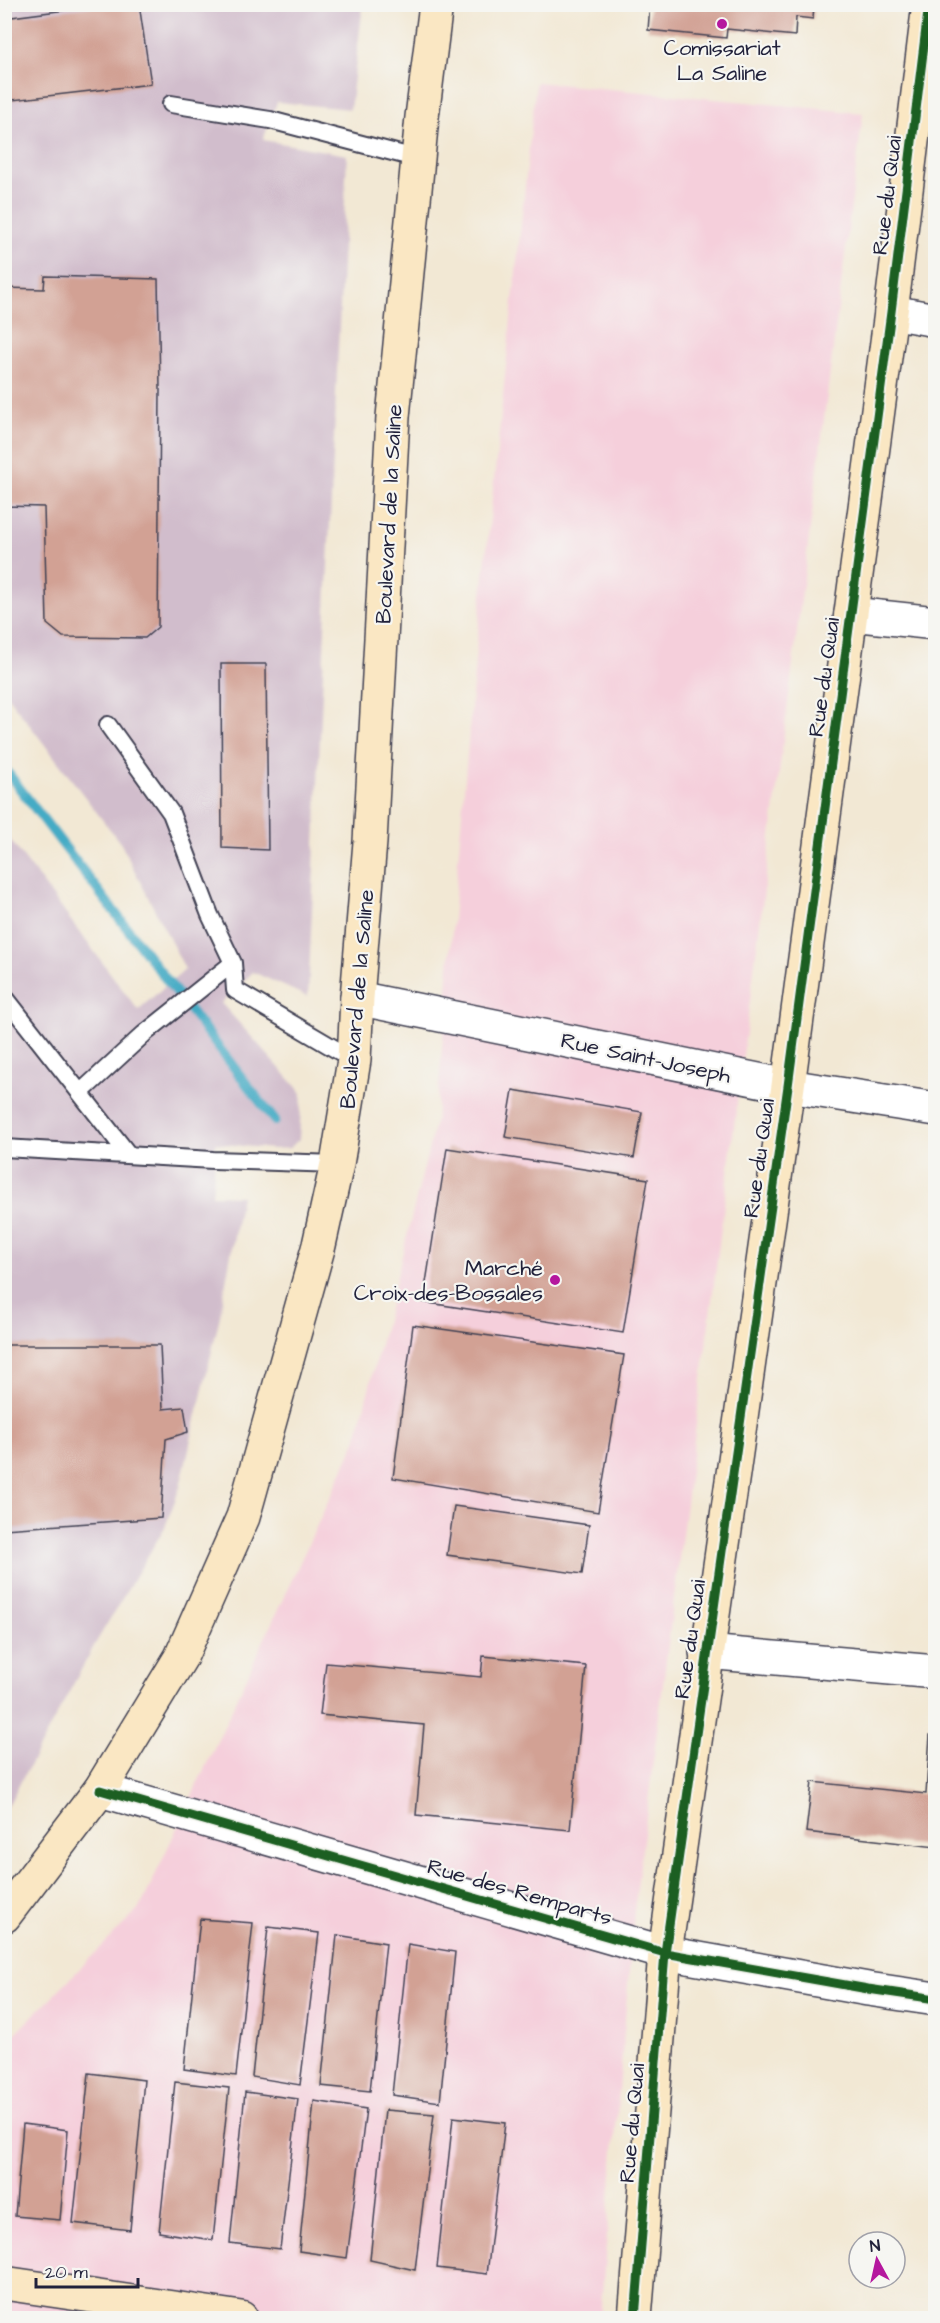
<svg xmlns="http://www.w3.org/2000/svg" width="940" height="2323" viewBox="0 0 940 2323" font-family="'Architects Daughter',sans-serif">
<rect width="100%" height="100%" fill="#f6f6f2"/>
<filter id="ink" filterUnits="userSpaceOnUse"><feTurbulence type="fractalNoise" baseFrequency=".0167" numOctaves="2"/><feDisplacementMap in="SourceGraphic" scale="12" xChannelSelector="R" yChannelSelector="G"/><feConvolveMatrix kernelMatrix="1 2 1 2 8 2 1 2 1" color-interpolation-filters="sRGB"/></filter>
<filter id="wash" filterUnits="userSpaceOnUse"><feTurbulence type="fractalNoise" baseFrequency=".008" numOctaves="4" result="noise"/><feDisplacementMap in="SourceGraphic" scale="24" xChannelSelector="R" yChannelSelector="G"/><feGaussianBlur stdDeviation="1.35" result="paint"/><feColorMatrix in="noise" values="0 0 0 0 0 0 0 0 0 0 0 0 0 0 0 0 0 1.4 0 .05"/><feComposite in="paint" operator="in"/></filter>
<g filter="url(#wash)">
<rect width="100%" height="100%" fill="#f2e8d4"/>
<!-- built -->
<path fill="#f5cfdb" d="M536 82 863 113 634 1912 600 2318H5V2044L140 1908 356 1441 436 1119 475 661Z"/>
<!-- industrial -->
<path fill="#d1bdcc" d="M5 5H363L350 109 277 102 263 140 347 155 308 997 253 972 221 1003 302 1093 299 1139 290 1148 272 1149 216 1143 212 1195 241 1196 220 1316 180 1487 165 1527 95 1644 5 1811V833L138 1010 185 969 121 844 5 693Z"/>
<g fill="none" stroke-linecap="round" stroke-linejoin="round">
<!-- stream -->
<path stroke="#45abc5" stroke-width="10" d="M4 768 275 1121"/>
</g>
<g id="blocks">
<!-- building -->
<path fill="#d2a194" d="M113 4H139L151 84 4 101V18Z
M650 5H814L813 19 796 17 795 36 727 29 726 38 648 30Z
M45 276 158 279 160 390 158 627 145 638 63 637 47 624 44 507 4 506V288L44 289Z
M221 664H266L268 850 222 848Z
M513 1090 642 1112 634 1158 505 1137Z
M447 1148 648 1179 623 1333 423 1302Z
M413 1325 624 1355 598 1512 393 1478Z
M4 1345H160L163 1409 184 1407 188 1432 166 1439 161 1518 4 1529Z
M454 1506 589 1525 582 1574 447 1555Z
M483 1656 586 1666 570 1830 416 1815 424 1725 320 1715 326 1663 481 1677Z
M930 1735H936V1847L806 1832 812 1782 926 1794Z
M200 1919 253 1923 236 2076 184 2069Z
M268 1927 319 1933 300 2085 252 2077Z
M337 1935 386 1943 370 2091 321 2086Z
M408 1944 455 1952 440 2102 392 2095Z
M89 2073 144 2080 130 2230 73 2223Z
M175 2082 229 2088 213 2240 159 2232Z
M245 2092 298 2099 280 2249 230 2243Z
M314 2101 366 2109 347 2258 299 2251Z
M385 2110 434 2114 415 2270 370 2260Z
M453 2117 505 2123 487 2274 437 2268Z
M23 2124 68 2130 60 2220 15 2216Z"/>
</g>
</g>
<g filter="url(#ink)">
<use href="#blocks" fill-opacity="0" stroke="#414052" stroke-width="1.5"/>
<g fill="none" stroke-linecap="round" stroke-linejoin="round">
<!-- lane casing -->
<g stroke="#414052" stroke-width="20">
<path id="lane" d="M171 104 270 120 419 159
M108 725 171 813 210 915 233 963 235 990 354 1060
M4 996 128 1154
M80 1093 144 1034 233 963
M4 1148 213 1160 337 1164"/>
</g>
<!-- street casing -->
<g stroke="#414052" stroke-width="36">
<path id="street" d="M891 312 936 320
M851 614 936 623
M357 998 788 1086 936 1109
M706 1652 936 1672
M100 1790 665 1953 868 1989 936 1999"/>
</g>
<!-- secondary casing -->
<g stroke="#414052" stroke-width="36">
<path id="secondary" d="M4 1916 100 1790 181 1657 243 1517 319 1245 337 1164 354 1060 357 998 370 842 393 417 422 117 436 4
M4 2283 241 2318
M635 2318 665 1953 788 1086 891 312 929 4"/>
</g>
<!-- lane -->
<use href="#lane" stroke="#fff" stroke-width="16"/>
<!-- street -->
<use href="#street" stroke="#fff" stroke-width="33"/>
<!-- secondary -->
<use href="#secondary" stroke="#fae7c3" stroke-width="33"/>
<!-- cycleway casing -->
<g stroke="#f6f6f2" stroke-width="13">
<path id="cycleway" d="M100 1790 665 1953 868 1989 936 1999
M635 2318 665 1953 788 1086 891 312 929 4"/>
</g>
<!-- cycleway -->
<use href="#cycleway" stroke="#1b5e20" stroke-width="9"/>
</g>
</g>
<!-- markers -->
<g fill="#b5179e" stroke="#f6f6f2" stroke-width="2">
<circle cx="722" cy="24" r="6"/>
<circle cx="555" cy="1280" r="6"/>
</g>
<g text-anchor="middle" stroke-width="4.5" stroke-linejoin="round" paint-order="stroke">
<!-- poi labels -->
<g font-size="22" fill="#22223b" stroke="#f6f6f2">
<text x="722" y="55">Comissariat<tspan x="722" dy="25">La Saline</tspan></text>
<text x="543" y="1275" text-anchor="end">Marché<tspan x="543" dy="25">Croix-des-Bossales</tspan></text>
</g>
<!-- street labels -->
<g font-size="22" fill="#22223b" stroke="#f6f6f2">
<text transform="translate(886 195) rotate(-83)" y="8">Rue du Quai</text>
<text transform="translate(388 514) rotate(-87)" y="8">Boulevard de la Saline</text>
<text transform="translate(823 677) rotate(-82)" y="8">Rue du Quai</text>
<text transform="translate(356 999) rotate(-85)" y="8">Boulevard de la Saline</text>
<text transform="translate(646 1057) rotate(12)" y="8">Rue Saint-Joseph</text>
<text transform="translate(758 1158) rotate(-82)" y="8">Rue du Quai</text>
<text transform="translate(689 1639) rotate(-82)" y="8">Rue du Quai</text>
<text transform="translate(520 1891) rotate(16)" y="8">Rue des Remparts</text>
<text transform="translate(631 2123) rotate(-85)" y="8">Rue du Quai</text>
</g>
</g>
<!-- margin -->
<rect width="940" height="2323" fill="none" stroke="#f6f6f2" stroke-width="24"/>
<!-- north arrow -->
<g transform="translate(877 2260) rotate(352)"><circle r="28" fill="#f6f6f2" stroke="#a1a1a9" stroke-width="1.5"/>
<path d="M0-4.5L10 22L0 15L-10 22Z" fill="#b5179e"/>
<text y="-9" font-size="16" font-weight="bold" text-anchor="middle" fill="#22223b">N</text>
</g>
<!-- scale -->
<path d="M36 2278v9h102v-9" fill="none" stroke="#22223b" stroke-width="3"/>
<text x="45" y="2278" font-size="18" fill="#22223b" stroke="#f6f6f2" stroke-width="4.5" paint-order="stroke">20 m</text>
</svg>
